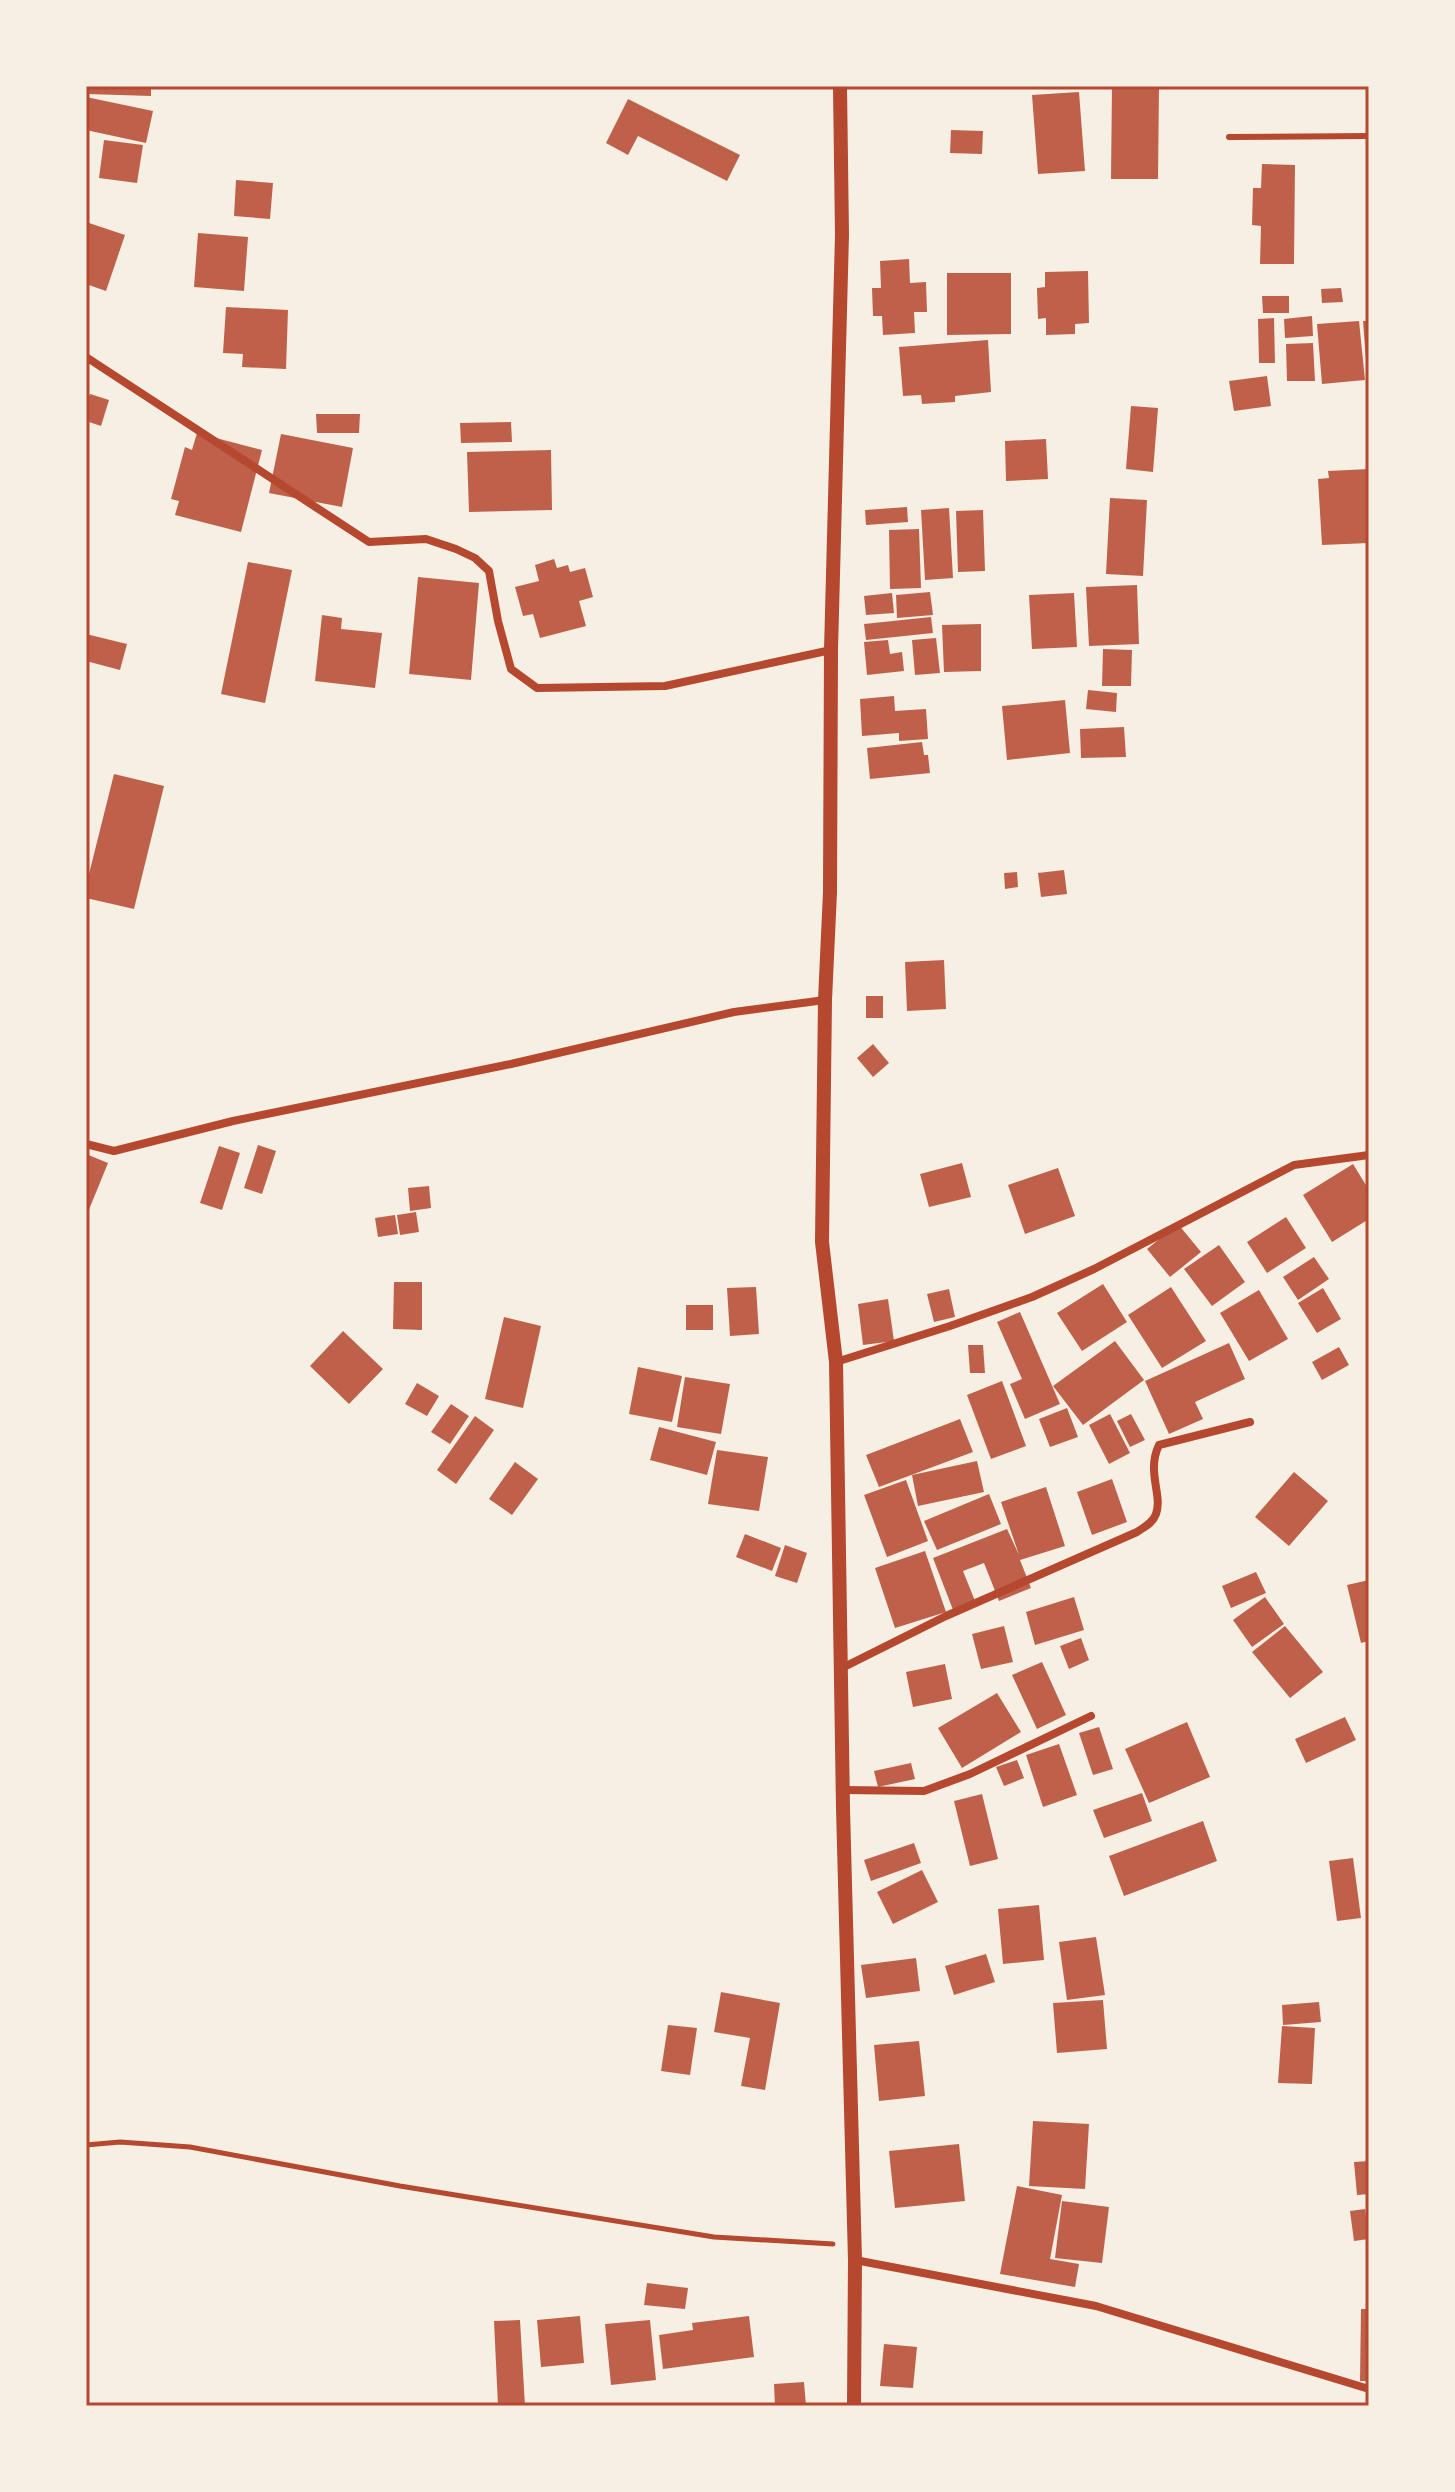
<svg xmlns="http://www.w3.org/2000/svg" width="1455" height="2492" viewBox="0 0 1455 2492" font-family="Barlow,sans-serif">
<rect width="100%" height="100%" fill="#f6efe4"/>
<!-- building -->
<path fill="#bf614a" d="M87 86H151V96L87 94Z
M1112 86H1159L1158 179H1111Z
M1079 92 1085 171 1038 174 1032 95Z
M86 97 153 111 146 143 86 130Z
M628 99 740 155 727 181 638 136 628 155 606 143Z
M951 130 983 131 982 154 950 153Z
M104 140 143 145 137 183 99 178Z
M1262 164 1295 165 1294 264H1260L1261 226 1252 225 1253 188H1261Z
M236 180 273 183 270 219 234 216Z
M86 222 125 235 106 291 86 284Z
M198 233 248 237 244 291 194 287Z
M909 259 910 283 926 282 927 312H914L915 333 883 335 882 316H873L872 288H881L880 261Z
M1088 271 1089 323 1075 324V334L1046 335V318L1038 319 1037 288 1045 287V272Z
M947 273H1011V334L947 335Z
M1341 288 1343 302 1322 303 1321 289Z
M1262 296H1289V313H1263Z
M226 307 288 310 286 369 242 367 243 354 223 353Z
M1312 316 1313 336 1285 338 1284 319Z
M1274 318 1275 363H1259L1258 319Z
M1359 321 1365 380 1322 384 1317 324Z
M1363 321H1369V374H1367Z
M988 340 991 392 955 396V402L922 404 921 395 903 396 899 347Z
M1313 343 1315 381H1287L1286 344Z
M1267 376 1271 406 1234 411 1229 381Z
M90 394 109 400 101 426 86 421V405Z
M1131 406 1158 408 1153 472 1126 469Z
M316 414H360L359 433H317Z
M511 422 512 442 461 443 460 423Z
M197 433 262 450 241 532 175 515 179 501 171 499 185 447 192 450Z
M281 434 353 448 342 507 269 493Z
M1046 439 1048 479 1006 481 1005 441Z
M551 450 552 510 469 512 467 452Z
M1369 469V543L1322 545 1318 479 1329 478 1328 471Z
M1110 498 1147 500 1143 576 1106 574Z
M907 507 908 522 866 525 865 510Z
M949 508 953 578 925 580 921 510Z
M983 510 985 571 958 572 956 511Z
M919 529 921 588 890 589 889 530Z
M554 559 557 568 568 565 570 572 585 568 593 597 579 601 586 626 540 638 533 614 523 616 515 587 539 581 535 565Z
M248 562 292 570 265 703 221 694Z
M418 577 479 583 471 680 409 674Z
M1137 585 1139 644 1089 646 1086 587Z
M930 592 933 615 897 618 896 595Z
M892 593 894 613 866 615 864 596Z
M1074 593 1077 647 1032 649 1029 595Z
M322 615 342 618 341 629 382 633 375 688 315 681Z
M931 617 933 633 866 640 864 624Z
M981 624V671L944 672 942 625Z
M86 634 127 644 120 670 86 661Z
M936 638 940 673 915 675 912 640Z
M888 640 890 654 902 652 904 671 867 675 864 642Z
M1103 649 1132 650 1131 686H1102Z
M1088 690 1117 693 1116 712 1086 709Z
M894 696 895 711 926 709 928 739 899 741V733L862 736 860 699Z
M1065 700 1070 753 1007 760 1002 706Z
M1124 727 1126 757 1081 758 1080 729Z
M922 742 924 755H928L930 773 870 779 867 748Z
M114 774 164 786 134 909 86 898V886Z
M1064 870 1067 894 1041 897 1038 873Z
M1017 872 1018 887 1005 889 1004 873Z
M944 960 946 1009 907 1011 905 962Z
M866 996H883V1018H866Z
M873 1044 889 1063 873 1077 857 1058Z
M258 1145 276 1151 262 1194 244 1188Z
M219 1146 240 1153 222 1210 200 1203Z
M86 1154 108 1163 88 1212 86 1211Z
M962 1163 971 1197 929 1207 920 1174Z
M1353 1164 1369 1190V1219L1332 1242 1303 1195Z
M1058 1168 1075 1216 1025 1234 1008 1185Z
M429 1186 431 1208 410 1211 408 1188Z
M416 1212 419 1232 400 1235 397 1215Z
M395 1215 398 1234 378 1237 375 1218Z
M1286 1217 1306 1248 1267 1273 1247 1242Z
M1178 1224 1201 1252 1170 1277 1147 1249Z
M1219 1245 1245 1282 1212 1306 1184 1269Z
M1314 1257 1329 1279 1298 1300 1283 1277Z
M394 1282H422V1330L393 1329Z
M1103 1284 1127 1322 1082 1351 1057 1313Z
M756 1287 759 1334 730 1336 727 1288Z
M1171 1287 1206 1341 1162 1368 1128 1315Z
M1323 1288 1341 1319 1317 1333 1298 1303Z
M949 1289 955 1317 934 1322 927 1294Z
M1259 1290 1288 1339 1249 1361 1220 1313Z
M888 1299 894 1341 863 1345 858 1304Z
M686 1305H713V1330H686Z
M1020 1312 1060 1404 1025 1419 1010 1384 1022 1379 997 1322Z
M504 1317 541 1326 523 1408 485 1399Z
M343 1331 383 1369 349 1404 310 1366Z
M1115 1341 1144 1380 1083 1425 1053 1386Z
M1229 1343 1245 1379 1195 1402 1203 1419 1169 1434 1145 1381Z
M968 1345H983L985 1373H970Z
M1339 1347 1349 1365 1322 1380 1312 1362Z
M638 1367 682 1376 672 1422 629 1414Z
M685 1377 730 1384 721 1434 677 1427Z
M1002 1381 1026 1446 991 1459 967 1395Z
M417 1383 439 1396 427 1416 405 1404Z
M451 1404 469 1416 450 1444 431 1432Z
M1067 1408 1078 1437 1050 1447 1039 1419Z
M1110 1414 1130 1453 1109 1464 1089 1425Z
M1131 1414 1145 1440 1130 1447 1117 1421Z
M475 1416 494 1430 456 1484 437 1470Z
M960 1419 973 1452 879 1487 866 1455Z
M659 1427 716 1442 707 1475 650 1460Z
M717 1450 768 1457 759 1511 708 1504Z
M977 1461 984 1492 918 1506 912 1475Z
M515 1462 538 1479 512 1515 489 1499Z
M1294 1472 1328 1501 1289 1546 1255 1517Z
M1112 1479 1127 1522 1092 1535 1077 1492Z
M906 1480 928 1541 887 1557 864 1495Z
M1046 1487 1065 1546 1020 1560 1031 1588 999 1601 984 1563 963 1571 977 1606 955 1615 933 1558 1007 1529 1019 1555 1001 1502Z
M989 1494 1001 1524 937 1550 924 1521Z
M745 1534 781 1548 772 1571 736 1557Z
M785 1545 807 1553 797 1583 775 1576Z
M925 1551 946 1612 895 1628 875 1568Z
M1256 1572 1266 1593 1231 1608 1222 1586Z
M1369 1580V1641L1361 1643 1347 1585Z
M1074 1597 1084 1630 1035 1645 1026 1612Z
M1265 1597 1284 1624 1252 1647 1233 1620Z
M1004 1626 1013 1662 981 1669 972 1634Z
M1285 1626 1323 1672 1290 1698 1252 1652Z
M1081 1638 1089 1660 1069 1669 1060 1646Z
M1042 1662 1066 1715 1037 1729 1012 1675Z
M945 1664 952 1699 913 1707 906 1672Z
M997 1693 1021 1732 962 1768 938 1728Z
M1345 1717 1356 1740 1306 1763 1295 1739Z
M1187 1722 1210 1777 1149 1803 1125 1749Z
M1099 1727 1113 1769 1093 1775 1079 1733Z
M1059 1744 1077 1795 1043 1807 1026 1755Z
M1017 1760 1024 1778 1004 1786 996 1767Z
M911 1763 915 1779 878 1787 874 1771Z
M1142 1793 1152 1821 1104 1838 1093 1810Z
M982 1794 998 1859 970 1866 954 1801Z
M1203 1821 1217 1861 1124 1896 1109 1856Z
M914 1843 921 1863 871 1881 864 1860Z
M1353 1858 1361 1918 1337 1921 1329 1861Z
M922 1870 938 1902 893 1924 877 1892Z
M1039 1905 1044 1960 1003 1964 998 1909Z
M1096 1937 1105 1995 1067 2000 1059 1942Z
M986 1954 995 1982 954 1995 945 1966Z
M916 1958 920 1991 866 1998 861 1965Z
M721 1992 780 2003 765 2090 741 2086 750 2038 714 2032Z
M1103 2000 1107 2049 1057 2053 1053 2003Z
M1319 2002 1321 2022 1283 2025 1282 2005Z
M668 2025 697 2028 690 2075 661 2071Z
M1282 2026 1315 2028 1312 2084 1278 2083Z
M919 2041 925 2096 879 2101 874 2045Z
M1033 2121 1089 2124 1085 2189 1029 2186Z
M959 2144 965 2201 895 2208 889 2151Z
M1369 2161V2194L1357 2195 1354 2162Z
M1017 2186 1062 2195 1050 2259 1079 2264 1075 2287 1000 2274Z
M1062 2201 1109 2207 1102 2263 1055 2258Z
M1365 2209 1369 2239 1354 2241 1350 2211Z
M647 2283 688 2288 685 2309 644 2305Z
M1361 2309H1369V2381H1360Z
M580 2316 584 2363 541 2367 537 2320Z
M749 2316 754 2357 663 2369 659 2335 693 2330 692 2323Z
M520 2320 525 2406H498L494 2321Z
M650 2320 656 2380 611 2385 605 2324Z
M884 2344 917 2347 913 2388 880 2386Z
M804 2382 806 2406H775L774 2384Z"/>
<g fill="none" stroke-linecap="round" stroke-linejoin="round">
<!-- path -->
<path stroke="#b5482f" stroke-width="5" d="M86 2145 120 2142 190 2147 400 2186 714 2237 833 2244"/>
<!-- service -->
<path stroke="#b5482f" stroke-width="6" d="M1229 137 1369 136"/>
<!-- minor -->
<path stroke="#b5482f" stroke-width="8" d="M86 357 369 542 426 539 456 549 475 558 489 571 498 621 511 669 537 688 665 686 831 650
M86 1144 114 1151 233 1121 511 1064 734 1012 825 1000
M836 1362 950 1326 1032 1297 1094 1269 1294 1165 1369 1155
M842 1668 946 1616 1137 1532C1144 1527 1153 1523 1156 1514 1163 1495 1146 1472 1159 1445L1250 1422
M843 1790 924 1791 970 1774 1091 1716
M855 2260 1096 2306 1369 2389"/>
<!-- tertiary -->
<path stroke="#b5482f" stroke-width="14" d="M840 86 842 235 831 650 830 892 825 1000 822 1242 836 1362 843 1808 855 2260 854 2406"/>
</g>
<!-- border -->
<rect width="1455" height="2492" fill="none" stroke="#f6efe4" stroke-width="176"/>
<rect x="88" y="88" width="1279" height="2316" fill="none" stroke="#b5482f" stroke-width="3"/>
</svg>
